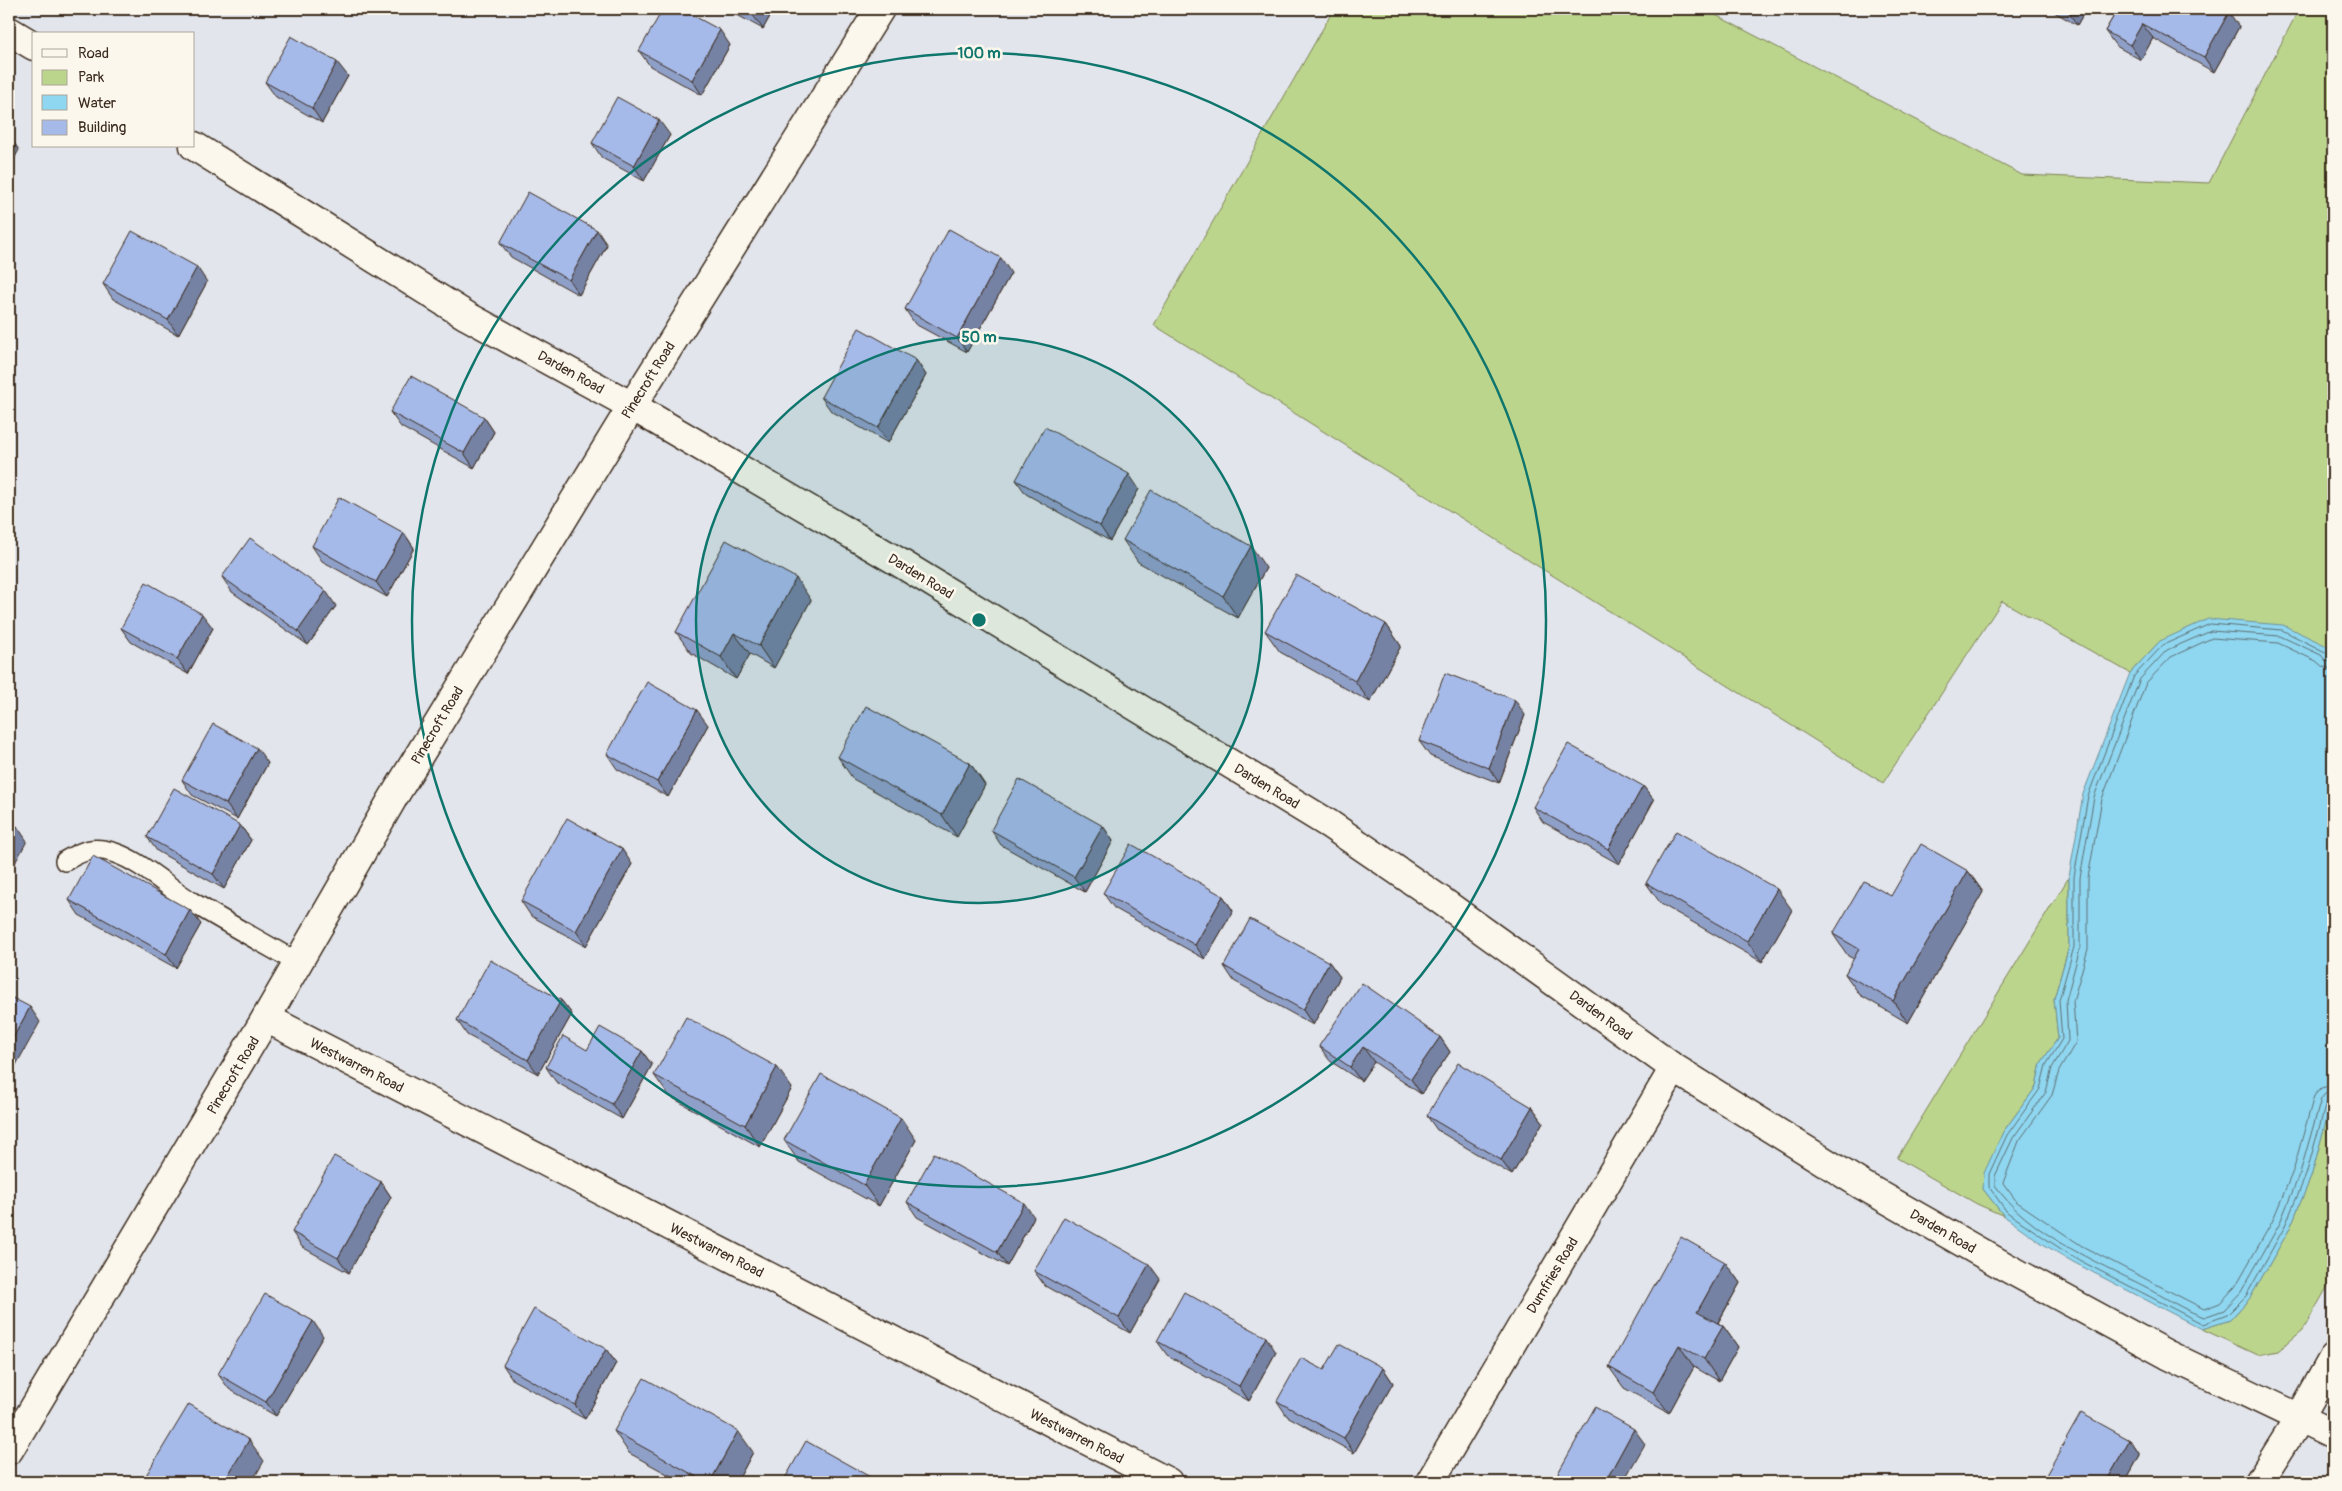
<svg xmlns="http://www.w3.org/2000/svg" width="2342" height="1491" viewBox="0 0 2342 1491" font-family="Pangolin,sans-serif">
<rect width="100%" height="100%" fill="#e2e5eb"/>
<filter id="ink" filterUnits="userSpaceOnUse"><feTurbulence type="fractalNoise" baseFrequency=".02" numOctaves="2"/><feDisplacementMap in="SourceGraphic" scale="10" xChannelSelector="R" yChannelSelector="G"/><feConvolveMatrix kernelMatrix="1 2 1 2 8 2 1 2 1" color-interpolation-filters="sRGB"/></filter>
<g filter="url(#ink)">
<!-- green -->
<path fill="#bcd58c" stroke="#7c8055" d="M1334 9H1704L2022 175 2209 183 2299 9H2333V654L2329 647 2160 641 2130 673 2002 601 1883 783 1154 325Z
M2069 877V946L2054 999 2058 1038 2041 1063 2036 1087 2003 1132 1983 1189 2004 1216 1977 1204 1897 1158Z
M2333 1095V1277L2303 1330 2278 1351 2258 1355 2202 1329 2230 1320 2250 1298 2289 1230 2311 1177Z"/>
<!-- water -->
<path fill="#8fd6f0" stroke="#6d919c" d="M2208 619 2283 625 2329 647 2333 654V1095L2311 1177 2289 1230 2250 1298 2230 1320 2202 1329 2073 1262 2043 1244 2004 1216 1983 1189 1984 1173 2003 1132 2036 1087 2041 1063 2058 1038 2054 999 2069 947V877L2083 794 2130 673 2160 641Z"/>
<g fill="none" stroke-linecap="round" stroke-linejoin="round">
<!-- shore -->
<path stroke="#5d6f72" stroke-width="1" d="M2333 656 2282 630 2210 624 2163 645 2134 676 2088 796 2074 877V947L2059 1000 2062 1039 2046 1065 2040 1089 2007 1135 1989 1174V1187L2007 1212 2046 1239 2075 1258 2203 1324 2227 1315 2246 1296 2284 1228 2306 1175 2326 1103 2333 1098
M2333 662 2326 661 2321 655 2280 636 2211 631 2167 650 2140 679 2094 797 2080 878V948L2066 1000 2068 1041 2052 1068 2046 1092 2013 1138 1995 1176V1185C2027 1233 2095 1261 2146 1287 2164 1297 2184 1310 2204 1317L2224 1310 2241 1292 2279 1225 2300 1173 2321 1099 2325 1094 2333 1092
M2333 669 2323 667 2316 661 2278 643 2212 638 2171 657 2146 683 2102 799 2088 878V949L2073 1001 2076 1042 2059 1071 2052 1095 2019 1141 2003 1183 2017 1202 2082 1246 2204 1309 2220 1303 2235 1287 2272 1222 2293 1171 2314 1096 2321 1088 2333 1085"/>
<!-- service casing -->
<g stroke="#3b2a1e" stroke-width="22">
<path id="service" d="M65 861C83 850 94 846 115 853 140 861 169 888 192 902 227 923 263 943 298 963"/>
</g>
<!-- minor casing -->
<g stroke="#3b2a1e" stroke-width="31">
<path id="minor" d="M9 31 34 46
M194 146 467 316 632 406 902 564 1329 824 1439 899 1674 1068 1862 1185 2004 1266 2168 1355 2333 1434
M266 1018 1168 1482
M1430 1482 1674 1068
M2259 1482 2300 1417 2333 1358"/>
</g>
<!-- tertiary casing -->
<g stroke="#3b2a1e" stroke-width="31">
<path id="tertiary" d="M9 1450 266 1018 393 798 632 406 880 9"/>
</g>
<!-- service -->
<use href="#service" stroke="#fbf7ec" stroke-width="19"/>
<!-- minor -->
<use href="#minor" stroke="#fbf7ec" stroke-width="28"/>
<!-- tertiary -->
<use href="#tertiary" stroke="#fbf7ec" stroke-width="28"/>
</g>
<!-- wall -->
<path fill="#8fa0c8" stroke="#3b2a1e" d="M726 9H774L763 29Z
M2049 9H2086L2077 25Z
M2118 9 2239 27 2214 72 2153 38 2141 60 2116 46 2105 31Z
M730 45 702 95 650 66 639 51Z
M348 76 322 123 276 97 265 82Z
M670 135 644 181 602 158 592 143Z
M500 243 607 245 579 295 511 257Z
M1011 273 967 352 915 324 905 309Z
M207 282 178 335 113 299 103 284Z
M916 360 926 375 888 443 831 411 821 397Z
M390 412 484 417 494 432 474 468 401 427Z
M1016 480 1139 489 1110 541 1026 494Z
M404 533 414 548 387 597 322 561 312 546Z
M1123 540 1266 568 1238 618 1138 562Z
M222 577 336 606 308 645 232 592Z
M811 600 774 668 750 654 736 679 691 653 676 632Z
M1386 624 1401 646 1370 702 1280 652 1265 631Z
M121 628H213L188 674 131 642Z
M1525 715 1499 783 1430 756 1419 741Z
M708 725 668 797 617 769 607 754Z
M838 757 970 763 985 785 957 837 853 779Z
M268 763 237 819 192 795 182 780Z
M1643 786 1654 800 1619 864 1543 822 1533 807Z
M240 825 251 840 224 889 157 851 147 837Z
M1103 826 1113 841 1085 892 1001 845 991 830Z
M632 864 586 946 531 916 521 901Z
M1968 871 1983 892 1908 1023 1860 995 1845 974 1854 959 1848 956 1833 934 1891 896Z
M1646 883 1792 910 1762 962 1661 904Z
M1103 893 1223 896 1233 911 1205 959 1114 908Z
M69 900 201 924 176 968 79 915Z
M1329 962 1340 977 1313 1025 1234 981 1224 966Z
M561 1000 572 1014 538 1074 467 1035 457 1020Z
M1440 1037 1450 1052 1421 1094 1374 1062 1361 1081 1330 1061 1319 1046Z
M587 1050 642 1051 652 1065 622 1119 556 1082 546 1067Z
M654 1075 792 1088 760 1147 669 1096Z
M1532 1107 1543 1122 1512 1175 1437 1130 1427 1116Z
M784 1140H916L879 1206 799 1162Z
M381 1182 391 1197 349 1273 302 1247 292 1232Z
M907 1202 1034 1217 1007 1266 917 1217Z
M1725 1262 1740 1283 1718 1323 1723 1326 1738 1347 1719 1381 1694 1367 1669 1413 1624 1388 1609 1367Z
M1034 1271 1160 1279 1130 1333 1045 1286Z
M323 1336 276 1416 229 1389 218 1374Z
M1157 1341 1276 1352 1249 1401 1167 1355Z
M606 1349 616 1363 585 1419 513 1380 503 1365Z
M1383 1368 1393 1383 1354 1453 1287 1416 1277 1401 1324 1370Z
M614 1431 753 1452 737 1482H682L629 1453Z
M2130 1440 2140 1455 2125 1482H2051L2046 1475Z"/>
<!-- shaded-wall -->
<path fill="#7482a3" stroke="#3b2a1e" d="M756 9H774L763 29 752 14Z
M2068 9H2086L2077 25 2067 10Z
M2229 12 2239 27 2214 72 2204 57Z
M2142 24 2153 38 2141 60 2130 45Z
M720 30 730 45 702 95 692 80Z
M337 62 348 76 322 123 312 108Z
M659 120 670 135 644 181 634 166Z
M9 135 19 150 9 168Z
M597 230 607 245 579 295 569 280Z
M1001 258 1011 273 967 352 957 338Z
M197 267 207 282 178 335 168 320Z
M916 360 926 375 888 443 878 428Z
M484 417 494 432 474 468 464 453Z
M1129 474 1139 489 1110 541 1100 526Z
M404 533 414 548 387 597 376 582Z
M1251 546 1266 568 1238 618 1223 596Z
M796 578 811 600 774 668 759 646Z
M326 591 336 606 308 645 298 631Z
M202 614 213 628 188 674 177 659Z
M1386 624 1401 646 1370 702 1355 681Z
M734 633 750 654 736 679 721 657Z
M1515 700 1525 715 1499 783 1489 768Z
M697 710 708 725 668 797 657 782Z
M257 748 268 763 237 819 226 804Z
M970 763 985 785 957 837 942 815Z
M1643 786 1654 800 1619 864 1608 849Z
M240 825 251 840 224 889 213 874Z
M17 826 27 841 9 874V841Z
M1103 826 1113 841 1085 892 1074 877Z
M622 849 632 864 586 946 576 931Z
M1968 871 1983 892 1908 1023 1893 1001Z
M1777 889 1792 910 1762 962 1747 941Z
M1223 896 1233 911 1205 959 1195 945Z
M190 910 201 924 176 968 166 954Z
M1329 962 1340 977 1313 1025 1303 1010Z
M561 1000 572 1014 538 1074 528 1060Z
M30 1007 40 1022 11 1074 9 1071V1045Z
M1440 1037 1450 1052 1421 1094 1411 1079Z
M1363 1047 1374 1062 1361 1081 1350 1067Z
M642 1051 652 1065 622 1119 612 1104Z
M777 1067 792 1088 760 1147 745 1125Z
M1532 1107 1543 1122 1512 1175 1501 1160Z
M901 1118 916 1140 879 1206 864 1185Z
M381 1182 391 1197 349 1273 338 1258Z
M1024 1203 1034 1217 1007 1266 997 1252Z
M1725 1262 1740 1283 1712 1333 1697 1312Z
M1149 1264 1160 1279 1130 1333 1119 1318Z
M313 1321 323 1336 276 1416 266 1402Z
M1723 1326 1738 1347 1719 1381 1704 1359Z
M1266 1337 1276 1352 1249 1401 1239 1386Z
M1679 1345 1694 1367 1669 1413 1653 1392Z
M606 1349 616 1363 585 1419 575 1405Z
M1383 1368 1393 1383 1354 1453 1344 1438Z
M1634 1429 1645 1444 1623 1482H1605Z
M738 1431 753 1452 737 1482H710Z
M249 1440 264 1461 252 1482H224Z
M2130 1440 2140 1455 2125 1482H2106Z"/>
<!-- building -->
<path fill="#a6bae9" stroke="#3b2a1e" d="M663 9H681L720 30 692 80 639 51Z
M742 9H756L752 14Z
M2118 9H2223L2229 12 2204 57 2142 24 2130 45 2105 31Z
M291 36 337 62 312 108 265 82Z
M617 97 659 120 634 166 592 143Z
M528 192 597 230 569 280 500 243Z
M949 229 1001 258 957 338 905 309Z
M132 231 197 267 168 320 103 284Z
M859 328 916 360 878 428 821 397Z
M411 376 484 417 464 453 390 412Z
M1045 427 1129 474 1100 526 1016 480Z
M1151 490 1251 546 1223 596 1123 540Z
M339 497 404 533 376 582 312 546Z
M250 538 326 591 298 631 222 577Z
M726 540 796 578 759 646 734 633 721 657 676 632Z
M1296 575 1386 624 1355 681 1265 631Z
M146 582 202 614 177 659 121 628Z
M1445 673 1515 700 1489 768 1419 741Z
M647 682 697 710 657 782 607 754Z
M866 706 970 763 942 815 838 757Z
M213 724 257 748 226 804 182 780Z
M1568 744 1643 786 1608 849 1533 807Z
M1019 779 1103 826 1074 877 991 830Z
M174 788 240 825 213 874 147 837Z
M567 818 622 849 576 931 521 901Z
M9 821 17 826 9 841Z
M1676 831 1777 889 1747 941 1646 883Z
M1131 844 1223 896 1195 945 1103 893Z
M1921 844 1968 871 1893 1001 1845 974 1859 949 1833 934 1864 881 1891 896Z
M93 856 190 910 166 954 69 900Z
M1250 919 1329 962 1303 1010 1224 966Z
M490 960 561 1000 528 1060 457 1020Z
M1362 983 1440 1037 1411 1079 1363 1047 1350 1067 1319 1046Z
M9 996 30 1007 9 1045Z
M686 1017 777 1067 745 1125 654 1075Z
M600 1027 642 1051 612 1104 546 1067 563 1036 587 1050Z
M1458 1063 1532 1107 1501 1160 1427 1116Z
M821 1074 901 1118 864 1185 784 1140Z
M934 1153 1024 1203 997 1252 907 1202Z
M334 1156 381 1182 338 1258 292 1232Z
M1064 1217 1149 1264 1119 1318 1034 1271Z
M1681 1237 1725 1262 1697 1312 1723 1326 1704 1359 1679 1345 1653 1392 1609 1367Z
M1184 1292 1266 1337 1239 1386 1157 1341Z
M265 1294 313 1321 266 1402 218 1374Z
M534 1309 606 1349 575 1405 503 1365Z
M1339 1344 1383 1368 1344 1438 1277 1401 1301 1358 1324 1370Z
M644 1378 738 1431 710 1482H706L614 1431Z
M189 1404 249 1440 224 1482H142Z
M1595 1407 1634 1429 1605 1482H1553Z
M2081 1413 2130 1440 2106 1482H2060L2046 1475Z
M806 1441 879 1482H783Z"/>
</g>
<!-- distance rings -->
<circle cx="979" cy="620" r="283" fill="#0f766e" fill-opacity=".12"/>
<g fill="none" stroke="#0f766e" stroke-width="2.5">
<circle cx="979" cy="620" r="283"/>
<circle cx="979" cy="620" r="567"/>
</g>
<g text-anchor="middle" stroke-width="5" stroke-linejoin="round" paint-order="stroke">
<!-- street labels -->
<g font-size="14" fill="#3b2a1e" stroke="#fbf7ec">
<text transform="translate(571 372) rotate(29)" y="5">Darden Road</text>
<text transform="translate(648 380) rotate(-58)" y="5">Pinecroft Road</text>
<text transform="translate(921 576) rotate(31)" y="5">Darden Road</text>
<text transform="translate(437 725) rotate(-59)" y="5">Pinecroft Road</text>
<text transform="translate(1267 786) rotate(31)" y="5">Darden Road</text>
<text transform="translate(1601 1015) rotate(36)" y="5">Darden Road</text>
<text transform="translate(357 1065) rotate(27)" y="5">Westwarren Road</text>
<text transform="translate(233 1075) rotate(-59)" y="5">Pinecroft Road</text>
<text transform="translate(1943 1231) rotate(30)" y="5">Darden Road</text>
<text transform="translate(717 1250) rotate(27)" y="5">Westwarren Road</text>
<text transform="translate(1552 1275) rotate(-59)" y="5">Dumfries Road</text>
<text transform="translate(1077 1436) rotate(27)" y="5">Westwarren Road</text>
</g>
</g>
<circle cx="979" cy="620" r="8" fill="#0f766e" stroke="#fbf7ec" stroke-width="2.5"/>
<g font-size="15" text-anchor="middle" font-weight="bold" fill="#0f766e" stroke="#fbf7ec" stroke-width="5" stroke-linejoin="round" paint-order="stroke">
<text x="979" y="58">100 m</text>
<text x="979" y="342">50 m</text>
</g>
<!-- margin -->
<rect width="2342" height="1491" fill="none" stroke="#fbf7ec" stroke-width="30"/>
<rect x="15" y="15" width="2312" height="1461" fill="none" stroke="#3b2a1e" stroke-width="2" filter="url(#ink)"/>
<!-- legend -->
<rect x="32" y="32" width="162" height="115" fill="#fbf7ec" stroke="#aea59a"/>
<rect x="42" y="49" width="25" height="8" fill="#fbf7ec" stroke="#aea59a"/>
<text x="78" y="58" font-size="15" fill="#3b2a1e">Road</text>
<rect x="42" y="70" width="25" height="15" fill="#bcd58c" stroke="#aea59a"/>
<text x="78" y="82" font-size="15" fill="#3b2a1e">Park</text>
<rect x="42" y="95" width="25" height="15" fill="#8fd6f0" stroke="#aea59a"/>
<text x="78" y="108" font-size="15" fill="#3b2a1e">Water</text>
<rect x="42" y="120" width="25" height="15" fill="#a6bae9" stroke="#aea59a"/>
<text x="78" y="132" font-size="15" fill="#3b2a1e">Building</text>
</svg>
